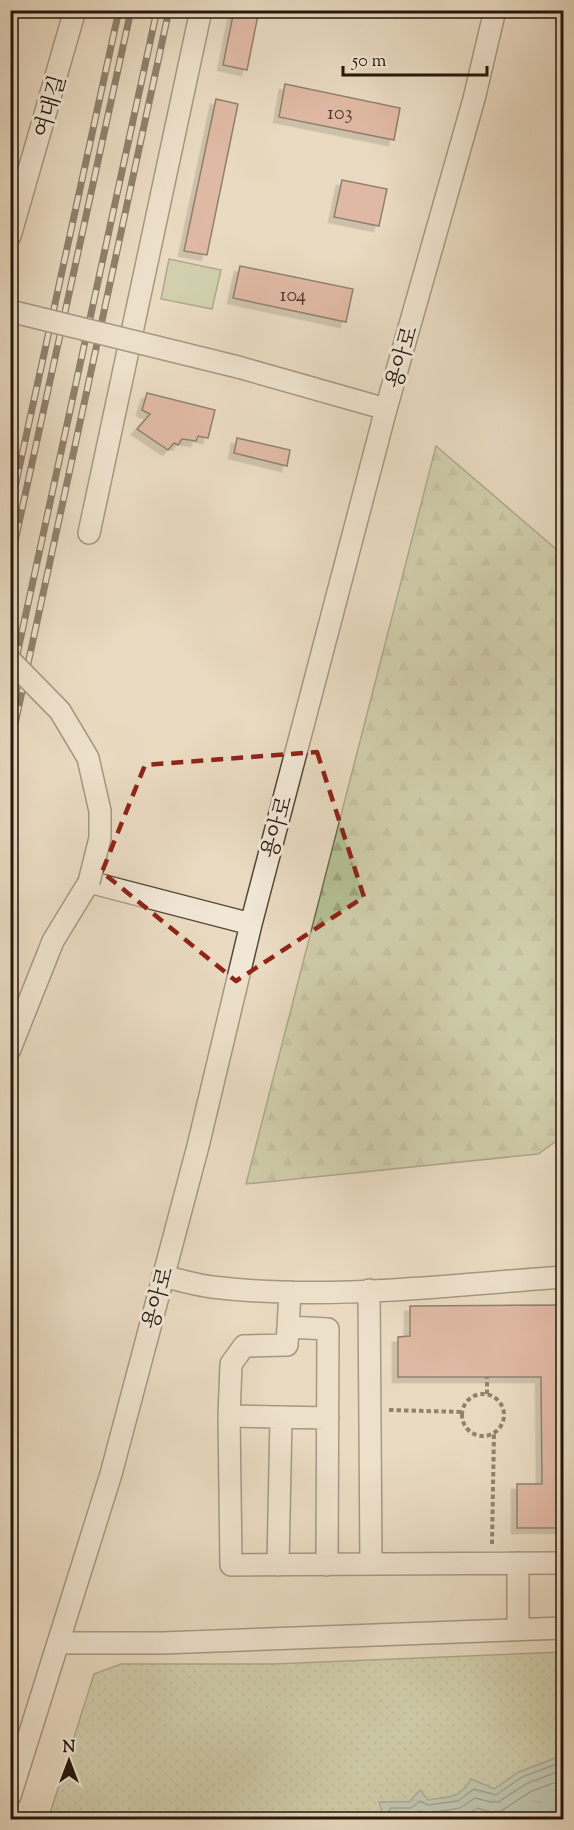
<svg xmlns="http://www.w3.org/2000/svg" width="574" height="1830" viewBox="0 0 574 1830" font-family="'Sorts Mill Goudy','Noto Serif KR',serif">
<defs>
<pattern id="grass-dots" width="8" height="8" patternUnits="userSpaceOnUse" patternTransform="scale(1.5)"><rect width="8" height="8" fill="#b4c094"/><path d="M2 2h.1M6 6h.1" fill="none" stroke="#9ba47e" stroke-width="1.8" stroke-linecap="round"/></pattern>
<pattern id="forest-firs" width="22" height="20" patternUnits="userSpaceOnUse" patternTransform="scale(1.5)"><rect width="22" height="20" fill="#b4c094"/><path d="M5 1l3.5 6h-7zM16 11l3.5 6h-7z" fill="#9ba47e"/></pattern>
<pattern id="water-ripples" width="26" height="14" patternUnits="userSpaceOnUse" patternTransform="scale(1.5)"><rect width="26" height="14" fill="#98bbae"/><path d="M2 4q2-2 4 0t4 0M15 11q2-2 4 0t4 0" fill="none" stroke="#83a094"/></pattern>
<filter id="shadow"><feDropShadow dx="-5.5" dy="5.5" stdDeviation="0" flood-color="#0004"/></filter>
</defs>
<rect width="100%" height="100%" fill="#e9dac1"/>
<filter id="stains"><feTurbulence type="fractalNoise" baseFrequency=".00333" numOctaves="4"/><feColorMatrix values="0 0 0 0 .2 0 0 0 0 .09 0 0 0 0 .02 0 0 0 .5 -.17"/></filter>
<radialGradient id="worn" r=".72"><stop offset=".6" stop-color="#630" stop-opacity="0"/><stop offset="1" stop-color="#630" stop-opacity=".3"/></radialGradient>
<!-- grass -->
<path fill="url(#grass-dots)" stroke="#6c6c50" stroke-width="1.5" d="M563 1652V1762L555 1758 519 1772 494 1789 471 1779C468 1785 465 1790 459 1794 447 1802 396 1802 380 1802L383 1814 388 1819 48 1820 94 1674 121 1664H273Z"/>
<!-- forest -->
<path fill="url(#forest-firs)" stroke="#6c6c50" stroke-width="1.5" d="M436 446 563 555V1136L538 1154 246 1184Z"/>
<!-- park -->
<path fill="#b4c094" stroke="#6c6c50" stroke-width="1.5" d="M169 259 221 270 212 309 161 299Z"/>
<!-- water -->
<path fill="url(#water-ripples)" stroke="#6a796d" stroke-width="1.5" d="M556 1758 563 1762V1819L388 1820 383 1814 379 1802H409L420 1790 428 1800C447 1797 461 1799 471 1779L494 1789 519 1772Z"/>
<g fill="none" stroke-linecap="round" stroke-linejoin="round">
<!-- shore -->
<path stroke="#5e695c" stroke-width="1.5" d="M392 1820 389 1811 391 1808H411L420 1801 428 1805 458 1801 474 1789 496 1795 522 1777 554 1765 564 1767
M399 1820 401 1816H412L420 1811 430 1813 460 1808 475 1798 491 1802H498L526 1784 554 1773 564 1775
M447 1820 466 1816 477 1808 491 1812 501 1811 530 1792 553 1783 564 1784"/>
</g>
<!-- building -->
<path fill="#d59182" stroke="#24170b" stroke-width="1.5" filter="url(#shadow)" d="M234 10H259L247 70 223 65Z
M285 84 400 108 394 140 279 117Z
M216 99 238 104 207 255 184 251Z
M342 180 387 189 379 226 334 217Z
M240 266 353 289 346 322 233 298Z
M147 393 215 410 208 438 198 436 196 441 182 439 178 445 174 443 168 450 137 429 150 414 142 410Z
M237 438 290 450 287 466 234 453Z
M564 1305V1528H517V1484H542L541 1377H398V1337L410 1336V1306Z"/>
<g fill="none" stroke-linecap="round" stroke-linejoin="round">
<!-- minor casing -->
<g stroke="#554838" stroke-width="24">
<path id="minor" d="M10 236 75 10
M238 367 386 409
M89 533 201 10
M10 1049 53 941 89 882 251 924
M163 1276C179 1280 196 1285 212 1287 328 1301 447 1285 564 1277
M369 1290 371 1564
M290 1292 287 1345 244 1346 231 1364 229 1416 231 1565 564 1563
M288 1327 328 1329 327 1565
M229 1416 328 1418
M518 1563V1630
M278 1565 281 1417
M58 1643H162L564 1628
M10 1796 111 1474 198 1146 251 924 386 409 474 99 495 10"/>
</g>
<!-- path -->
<path stroke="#24170b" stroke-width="4" stroke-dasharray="4.5 3" stroke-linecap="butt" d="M487 1394V1377
M462 1415a21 21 0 1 1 42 0a21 21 0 1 1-42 0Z
M389 1410 463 1412
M492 1544 494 1433"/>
<!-- minor -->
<use href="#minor" stroke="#f1e7d7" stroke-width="21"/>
<!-- rail casing -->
<g stroke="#24170b" stroke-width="7">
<path id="rail" d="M10 510 119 10
M10 564 131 10
M10 687 157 10
M10 747 169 10"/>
</g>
<!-- rail -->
<use href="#rail" stroke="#f1e7d7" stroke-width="4.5" stroke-dasharray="14" stroke-linecap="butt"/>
<!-- minor-bridge casing -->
<g stroke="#554838" stroke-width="24" stroke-linecap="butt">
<path id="minor-bridge" d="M10 311 238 367
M10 660 60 711 88 758 100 811V838L89 882"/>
</g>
<!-- minor-bridge -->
<use href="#minor-bridge" stroke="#f1e7d7" stroke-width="21"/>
</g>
<!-- marked area -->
<path d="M0 0H574V1830H0ZM317 752 364 897 236 981 102 872 145 765Z" fill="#e9dac1" fill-opacity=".55" fill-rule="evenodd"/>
<path fill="none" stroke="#8f2418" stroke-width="4.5" stroke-dasharray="12 8" stroke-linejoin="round" d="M317 752 364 897 236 981 102 872 145 765Z"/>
<g text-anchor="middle" stroke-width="6" stroke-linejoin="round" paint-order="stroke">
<!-- number labels -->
<g font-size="20" fill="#503629">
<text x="340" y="119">103</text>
<text x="293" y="301">104</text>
</g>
<!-- street labels -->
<g font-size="22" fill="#24170b" stroke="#f1e7d7">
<text transform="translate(49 106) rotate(-74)" y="8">여대길</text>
<text transform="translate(401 357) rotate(-74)" y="8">용아로</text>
<text transform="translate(276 827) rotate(-75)" y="8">용아로</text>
<text transform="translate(157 1298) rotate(-75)" y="8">용아로</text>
</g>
</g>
<!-- margin -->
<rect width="574" height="1830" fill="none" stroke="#e9dac1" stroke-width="36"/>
<rect x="12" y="12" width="550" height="1806" fill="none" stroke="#24170b" stroke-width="3"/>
<rect x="18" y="18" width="538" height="1794" fill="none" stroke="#24170b" stroke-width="1.5"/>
<!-- north arrow -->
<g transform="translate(69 1761)" stroke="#f1e7d7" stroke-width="4.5" paint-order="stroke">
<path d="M0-4.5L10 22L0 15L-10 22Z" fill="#24170b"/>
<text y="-9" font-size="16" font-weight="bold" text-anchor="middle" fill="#24170b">N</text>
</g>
<!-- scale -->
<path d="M343 66v9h144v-9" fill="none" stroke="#24170b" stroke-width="3"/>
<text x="352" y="66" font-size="18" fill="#24170b" stroke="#f1e7d7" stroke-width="4.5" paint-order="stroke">50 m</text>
<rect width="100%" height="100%" filter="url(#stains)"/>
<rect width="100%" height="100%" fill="url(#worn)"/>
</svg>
